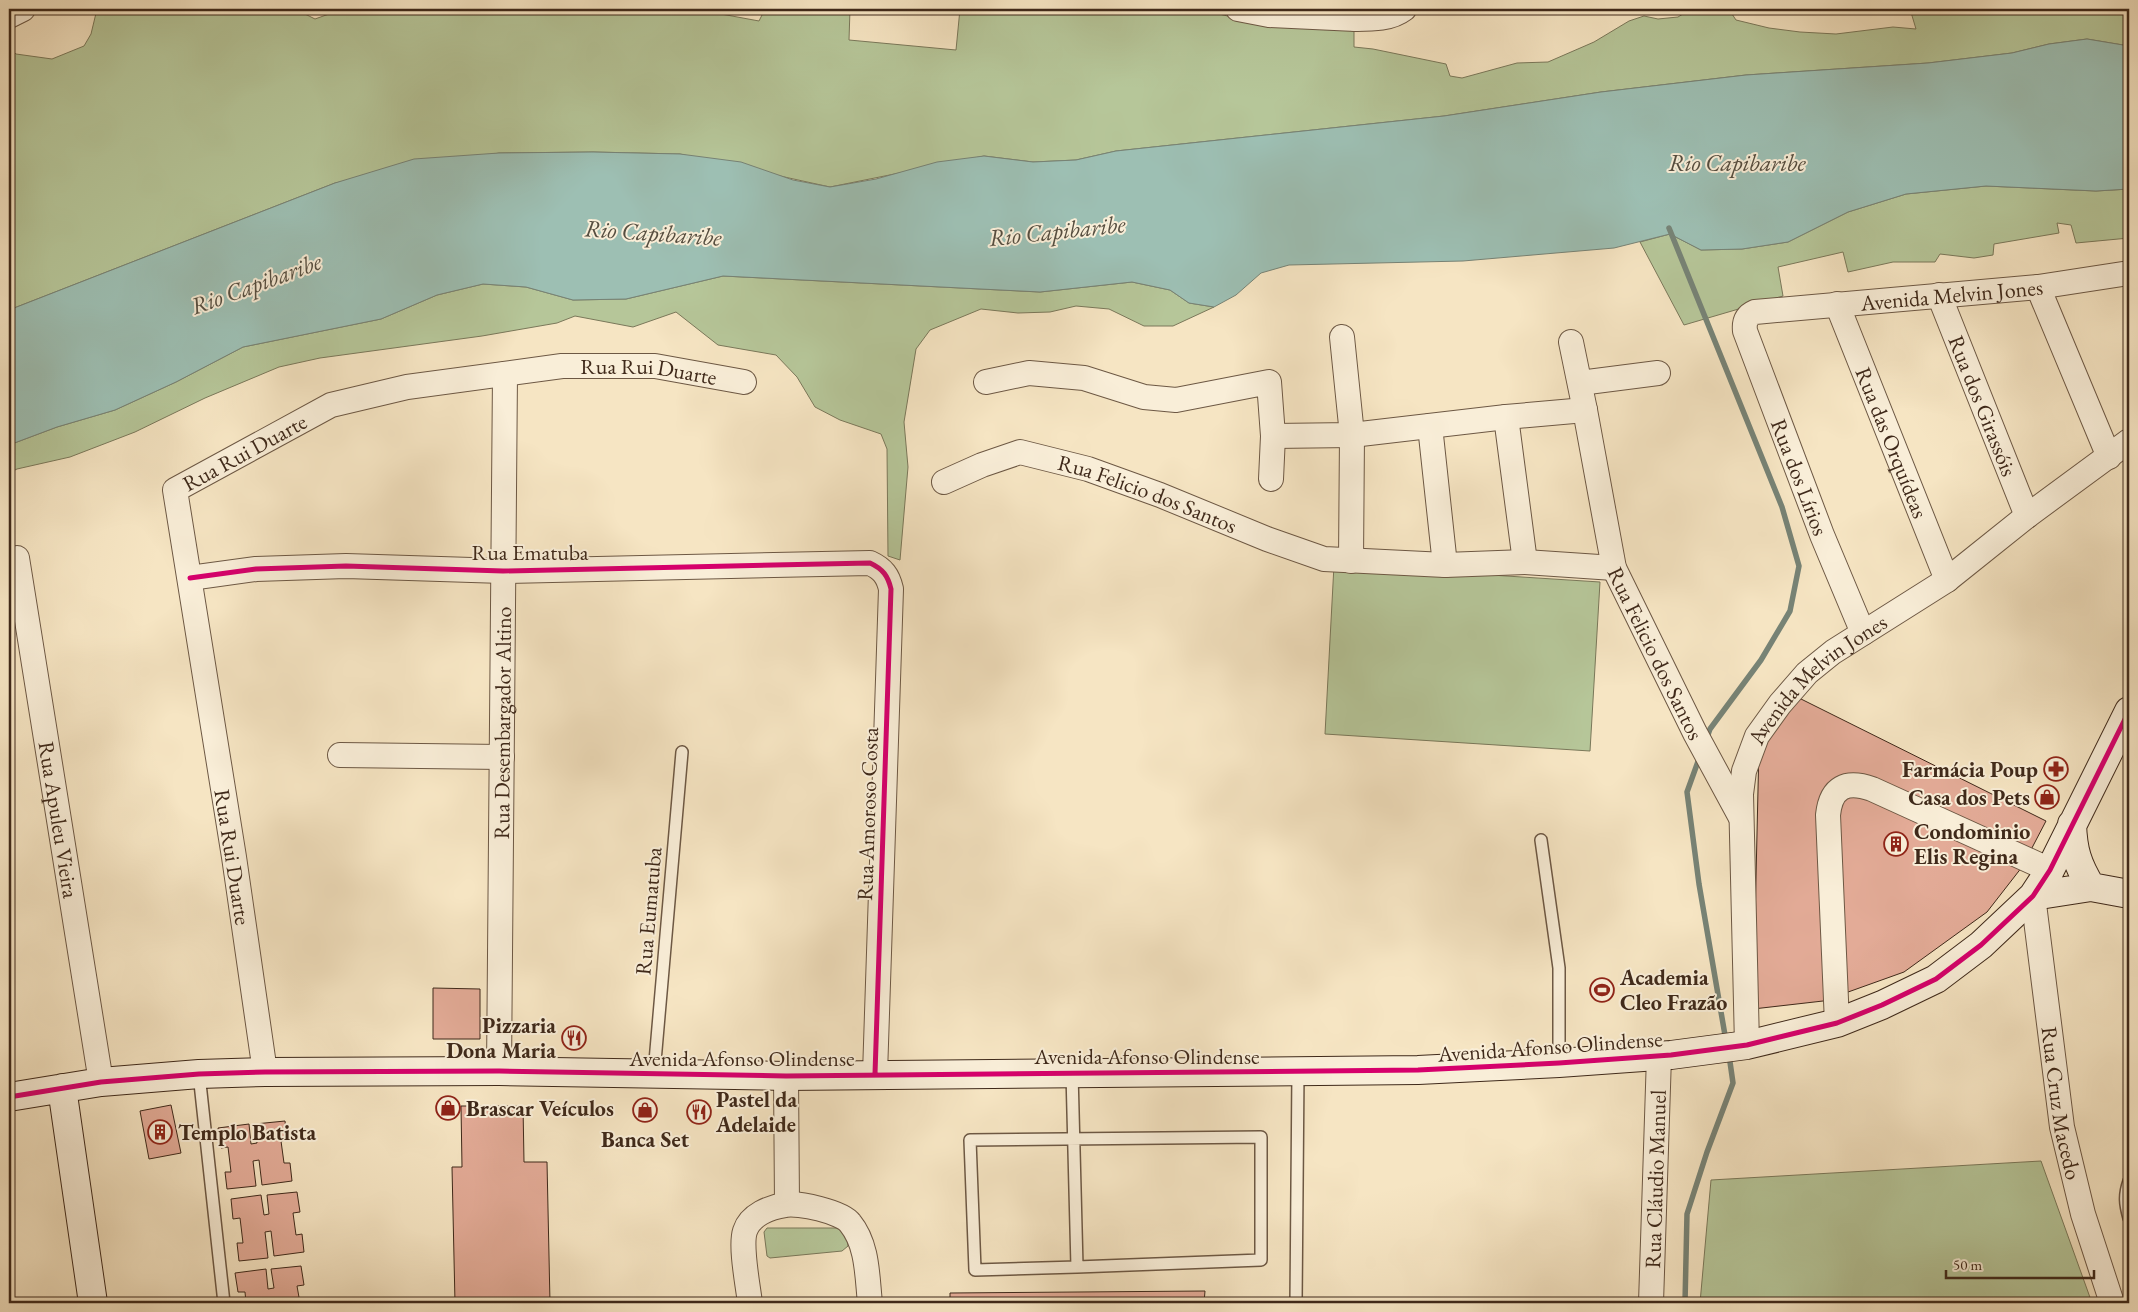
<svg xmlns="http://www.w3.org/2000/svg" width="2138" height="1312" viewBox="0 0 2138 1312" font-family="'EB Garamond',serif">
<rect width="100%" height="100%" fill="#f6e5c3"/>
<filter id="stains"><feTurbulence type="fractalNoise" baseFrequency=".004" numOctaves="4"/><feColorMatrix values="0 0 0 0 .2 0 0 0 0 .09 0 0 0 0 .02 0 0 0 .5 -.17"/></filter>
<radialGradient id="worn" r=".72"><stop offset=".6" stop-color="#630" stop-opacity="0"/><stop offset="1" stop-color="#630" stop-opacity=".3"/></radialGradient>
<!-- green -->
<path fill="#b6c699" stroke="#7a785a" d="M97 9H259L305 14 315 19 343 9H694L759 21 765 9H850L849 40 956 50 960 9H1198L1236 18 1354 31V47L1373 49 1446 64 1450 76 1462 78 1517 63 1548 62 1594 42 1629 21 1644 16 1658 19 1678 17 1691 9H1724L1730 11 1736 20 1769 28 1800 32 1836 34 1893 27 1916 29 1910 9H2129V46L2087 39 2049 44 2012 53 1928 63 1746 75 1601 92 1444 116 1116 151 1076 160 1033 162 984 156 830 187 680 154 593 152 499 153 335 183 9 310V48L16 54 52 59 84 46 91 34Z
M1986 186 2096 191 2129 189V217H2127L2129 238 2076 243 2071 225 2057 223 2059 233 1994 244 1993 255 1974 258 1940 254 1935 262H1893L1848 272 1843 252 1778 267 1783 296 1684 325 1640 242 1670 234 1701 250 1742 249 1788 242 1848 212 1906 194Z
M723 276 1040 292 1132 282 1170 290 1189 303 1214 307 1173 326H1144L1109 309 1076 306 1050 312 1018 313 981 309 930 330 916 349 904 422 908 467 900 560 888 556 887 449 881 434 840 420 815 407 797 377 776 355 718 345 676 312 633 327 575 316 557 323 482 336 320 358 279 367 205 398 135 432 70 457 17 469 9 473V445L57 427 115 410 176 382 243 347 381 319 437 295 483 284 526 287 573 300 626 299Z
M1334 565 1600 582 1590 751 1325 734Z
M2041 1161 2092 1303H1700L1711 1180Z
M767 1228H841L847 1233 848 1246 842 1251 770 1258 767 1256 764 1232Z"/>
<!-- water -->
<path fill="#9dbfb3" stroke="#778376" d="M2087 39 2129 46V189L2096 191 1986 186 1906 194 1848 212 1788 242 1742 249 1701 250 1670 234 1614 248 1463 261 1289 265 1261 273 1236 295 1214 307 1189 303 1170 290 1132 282 1040 292 723 276 626 299 573 300 526 287 483 284 437 295 381 319 243 347 176 382 115 410 57 427 9 445V310L335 183 414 159 499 153 593 152 680 154 741 162 793 180 830 187 876 179 937 162 984 156 1033 162 1076 160 1116 151 1444 116 1601 92 1746 75 1928 63 2012 53 2049 44Z"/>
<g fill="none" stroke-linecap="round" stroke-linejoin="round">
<!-- stream -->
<path stroke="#778376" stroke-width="5.5" d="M1669 228 1782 507 1799 566 1790 611 1761 660 1710 729 1706 740
M1700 756 1687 792 1699 884 1726 1041
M1685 1303 1687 1214 1707 1152 1733 1083 1729 1055"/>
</g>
<!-- building -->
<path fill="#e3ab97" stroke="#3f291a" d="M1799 698 2046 821 2022 867 1987 912 1904 972 1823 1001 1753 1009 1759 746Z
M433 988 480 989V1039H433Z
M171 1105 181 1153 149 1159 140 1111Z
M461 1106H523L524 1162H547L550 1303H455L452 1167H462Z
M285 1121 287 1140 281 1141 284 1163H290L292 1181 262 1185 259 1160 253 1161 256 1186 227 1189 225 1172H231L228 1147 221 1148 218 1128 249 1124 251 1144 257 1143 255 1124Z
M297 1192 300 1212 293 1213 296 1235 302 1234 304 1252 274 1256 271 1231 265 1232 268 1258 239 1261 237 1243H243L240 1218 233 1219 231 1199 261 1195 264 1215 269 1214 267 1195Z
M301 1266 304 1285 297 1286 300 1303H246L245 1292H238L235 1273 266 1269 268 1289 274 1288 271 1269Z
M1205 1291 1204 1303H950V1293Z"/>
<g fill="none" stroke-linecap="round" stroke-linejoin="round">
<!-- lane casing -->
<g stroke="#6d5844" stroke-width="14">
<path id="lane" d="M1541 840 1559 968V1063
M654 1073 682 752
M1072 1073 1077 1267 975 1270 970 1140 1261 1137V1260L1077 1267
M199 1074 224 1303
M2129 1181C2124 1195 2125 1204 2129 1218
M1296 1303 1298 1071"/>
</g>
<!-- street casing -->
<g stroke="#6d5844" stroke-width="26">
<g id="street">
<path d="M1238 9 1269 15 1356 19 1358 9"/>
<path d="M9 16 23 9"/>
<path d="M1356 19C1373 19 1391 19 1404 9"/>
<path d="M2038 287 2109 457"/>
<path id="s1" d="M1939 295 2027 516"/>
<path id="s2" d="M1837 304 1947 580"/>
<path d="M1342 337 1352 435 1351 561"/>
<path id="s3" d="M1571 342 1585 410 1614 568 1695 733 1740 816"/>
<path d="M986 382 1029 373 1084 378 1144 397 1176 400 1269 382 1273 436 1271 479"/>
<path d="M1580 383 1658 373"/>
<path d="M1506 417 1525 562"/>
<path d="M1430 426 1445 565"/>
<path d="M1273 436 1352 435 1506 417 1585 410"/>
<path id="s4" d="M944 482 982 465 1020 452 1088 469 1160 495 1267 539 1324 559 1445 565 1525 562 1614 568"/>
<path id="s5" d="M17 558 101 1082"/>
<path d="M190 578 256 569 346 566 503 571 870 563C883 569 888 576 891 589L875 1074"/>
<path id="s6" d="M1863 633 1822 535 1745 331C1744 322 1746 316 1755 312L2038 287 2129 273"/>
<path d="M340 755 502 757"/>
<path id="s7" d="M2033 896 2062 1127 2083 1214 2112 1303"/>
<path d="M1837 1023 1828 815C1831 787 1846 780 1872 789L2050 870"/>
<path id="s8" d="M1747 1045 1741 794 1744 771 1757 736 1780 704 1807 673 1833 652 1947 580 2027 516 2129 441"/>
<path id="s9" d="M499 1071 505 374"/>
<path id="s10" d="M265 1072 234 857 175 490 331 405 407 387 562 366H655L744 382"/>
<path d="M786 1076 787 1204"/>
<path d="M750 1303C748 1286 740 1246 745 1231 750 1215 770 1207 785 1205 798 1202 842 1212 850 1223 868 1245 867 1276 870 1303"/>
<path id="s11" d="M1651 1303 1659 1056"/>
</g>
</g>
<!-- secondary casing -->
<g stroke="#3f291a" stroke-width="30">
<path id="secondary" d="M2072 824C2073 850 2077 864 2091 887
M2033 896 2091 887 2129 894
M62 1088 93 1303
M9 1097 101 1082 199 1074 265 1072 499 1071 786 1076 1418 1070 1559 1063 1671 1055 1747 1045 1837 1023 1882 1005 1936 979 1981 945 2033 896 2050 870 2129 711"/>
</g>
<!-- lane -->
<use href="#lane" stroke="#f9eed8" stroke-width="11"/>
<!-- street -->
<use href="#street" stroke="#f9eed8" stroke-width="24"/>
<!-- secondary -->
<use href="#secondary" stroke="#f9eed8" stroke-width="28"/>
<!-- cycleway casing -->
<g stroke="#f9eed8" stroke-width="8">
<path id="cycleway" d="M190 578 256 569 346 566 503 571 870 563C883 569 888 576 891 589L875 1074
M9 1097 101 1082 199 1074 265 1072 499 1071 786 1076 1418 1070 1559 1063 1671 1055 1747 1045 1837 1023 1882 1005 1936 979 1981 945 2033 896 2050 870 2129 711"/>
</g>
<!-- cycleway -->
<use href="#cycleway" stroke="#d6006c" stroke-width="5"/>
</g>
<!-- icons -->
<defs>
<g id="pharmacy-ring" transform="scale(1.25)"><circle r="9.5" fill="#f9eed8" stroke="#8f2418" stroke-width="1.5"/><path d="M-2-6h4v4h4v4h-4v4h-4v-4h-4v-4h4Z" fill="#8f2418"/></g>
<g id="shop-ring" transform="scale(1.25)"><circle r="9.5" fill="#f9eed8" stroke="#8f2418" stroke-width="1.5"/><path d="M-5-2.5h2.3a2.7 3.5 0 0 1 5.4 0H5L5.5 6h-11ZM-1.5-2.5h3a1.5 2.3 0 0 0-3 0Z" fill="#8f2418"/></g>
<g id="building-ring" transform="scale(1.25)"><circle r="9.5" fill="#f9eed8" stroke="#8f2418" stroke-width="1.5"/><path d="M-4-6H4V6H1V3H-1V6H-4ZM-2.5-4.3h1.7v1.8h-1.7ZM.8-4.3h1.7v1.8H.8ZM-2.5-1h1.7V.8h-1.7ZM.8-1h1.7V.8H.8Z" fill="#8f2418"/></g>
<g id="stadium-ring" transform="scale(1.25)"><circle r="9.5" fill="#f9eed8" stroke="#8f2418" stroke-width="1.5"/><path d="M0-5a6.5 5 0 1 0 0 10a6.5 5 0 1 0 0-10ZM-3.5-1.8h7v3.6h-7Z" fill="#8f2418"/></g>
<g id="restaurant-ring" transform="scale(1.25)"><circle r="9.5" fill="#f9eed8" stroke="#8f2418" stroke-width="1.5"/><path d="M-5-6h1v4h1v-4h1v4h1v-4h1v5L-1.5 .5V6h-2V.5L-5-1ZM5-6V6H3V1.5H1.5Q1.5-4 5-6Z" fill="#8f2418"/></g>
</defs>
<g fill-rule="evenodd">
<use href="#pharmacy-ring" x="2056" y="769"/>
<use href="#shop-ring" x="2047" y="797"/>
<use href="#building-ring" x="1896" y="844"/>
<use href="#stadium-ring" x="1602" y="990"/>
<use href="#restaurant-ring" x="574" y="1038"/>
<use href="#shop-ring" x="448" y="1108"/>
<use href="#shop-ring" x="645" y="1110"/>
<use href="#restaurant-ring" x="699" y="1112"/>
<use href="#building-ring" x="160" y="1132"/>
</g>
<g text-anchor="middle" stroke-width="4" stroke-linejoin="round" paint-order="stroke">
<!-- street labels -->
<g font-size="22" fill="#3f291a" stroke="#f9eed8">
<text dy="8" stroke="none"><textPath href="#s6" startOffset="545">Avenida Melvin Jones</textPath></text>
<text dy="8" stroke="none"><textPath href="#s10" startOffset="1088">Rua Rui Duarte</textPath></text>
<text dy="8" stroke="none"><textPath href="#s1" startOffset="119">Rua dos Girassóis</textPath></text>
<text dy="8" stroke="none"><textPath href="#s2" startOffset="149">Rua das Orquídeas</textPath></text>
<text dy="8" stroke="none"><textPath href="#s10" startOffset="668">Rua Rui Duarte</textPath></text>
<text transform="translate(1800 477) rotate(69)" y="8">Rua dos Lírios</text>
<text dy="8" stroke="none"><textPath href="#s4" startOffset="216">Rua Felicio dos Santos</textPath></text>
<text x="530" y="560">Rua Ematuba</text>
<text dy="8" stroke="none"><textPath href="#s3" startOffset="325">Rua Felicio dos Santos</textPath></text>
<text dy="8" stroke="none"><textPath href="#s8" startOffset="395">Avenida Melvin Jones</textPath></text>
<text dy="8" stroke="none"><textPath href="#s9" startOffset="348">Rua Desembargador Altino</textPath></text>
<text transform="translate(867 814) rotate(-88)" y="8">Rua Amoroso Costa</text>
<text dy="8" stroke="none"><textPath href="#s5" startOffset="265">Rua Apuleu Vieira</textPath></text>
<text transform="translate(233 857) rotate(81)" y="8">Rua Rui Duarte</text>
<text transform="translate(648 911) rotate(-85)" y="8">Rua Eumatuba</text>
<text transform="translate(1550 1046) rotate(-4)" y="8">Avenida Afonso Olindense</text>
<text x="1147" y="1064">Avenida Afonso Olindense</text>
<text x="742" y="1066">Avenida Afonso Olindense</text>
<text dy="8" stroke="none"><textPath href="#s7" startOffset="209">Rua Cruz Macedo</textPath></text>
<text dy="8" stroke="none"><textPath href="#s11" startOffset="124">Rua Cláudio Manuel</textPath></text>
</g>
<!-- poi labels -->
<g font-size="22" font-weight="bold" fill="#3f291a" stroke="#f9eed8" text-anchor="start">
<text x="2038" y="777" text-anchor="end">Farmácia Poup</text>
<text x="2030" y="805" text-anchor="end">Casa dos Pets</text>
<text x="1914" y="839">Condominio<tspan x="1914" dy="25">Elis Regina</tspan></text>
<text x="1620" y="985">Academia<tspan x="1620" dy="25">Cleo Frazão</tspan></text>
<text x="556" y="1033" text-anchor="end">Pizzaria<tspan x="556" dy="25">Dona Maria</tspan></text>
<text x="716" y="1107">Pastel da<tspan x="716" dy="25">Adelaide</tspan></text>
<text x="466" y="1116">Brascar Veículos</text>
<text x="178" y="1140">Templo Batista</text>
<text x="645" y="1147" text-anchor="middle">Banca Set</text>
</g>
<!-- water labels -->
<g font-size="24" font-style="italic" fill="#564e40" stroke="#f9eed8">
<text x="1737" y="171">Rio Capibaribe</text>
<text transform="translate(1057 231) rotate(-6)" y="8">Rio Capibaribe</text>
<text transform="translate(653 233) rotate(4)" y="8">Rio Capibaribe</text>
<text transform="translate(256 284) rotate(-20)" y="8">Rio Capibaribe</text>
</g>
</g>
<!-- margin -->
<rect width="2138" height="1312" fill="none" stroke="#f6e5c3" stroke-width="30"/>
<rect x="10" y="10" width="2118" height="1292" fill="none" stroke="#3f291a" stroke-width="2.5"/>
<rect x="15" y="15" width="2108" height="1282" fill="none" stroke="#3f291a"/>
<!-- scale -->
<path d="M1946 1270v8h148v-8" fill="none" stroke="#3f291a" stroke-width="2.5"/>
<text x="1953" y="1270" font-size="15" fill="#3f291a" stroke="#f9eed8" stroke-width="4" paint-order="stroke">50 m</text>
<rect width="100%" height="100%" filter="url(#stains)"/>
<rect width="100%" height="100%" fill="url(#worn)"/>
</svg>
